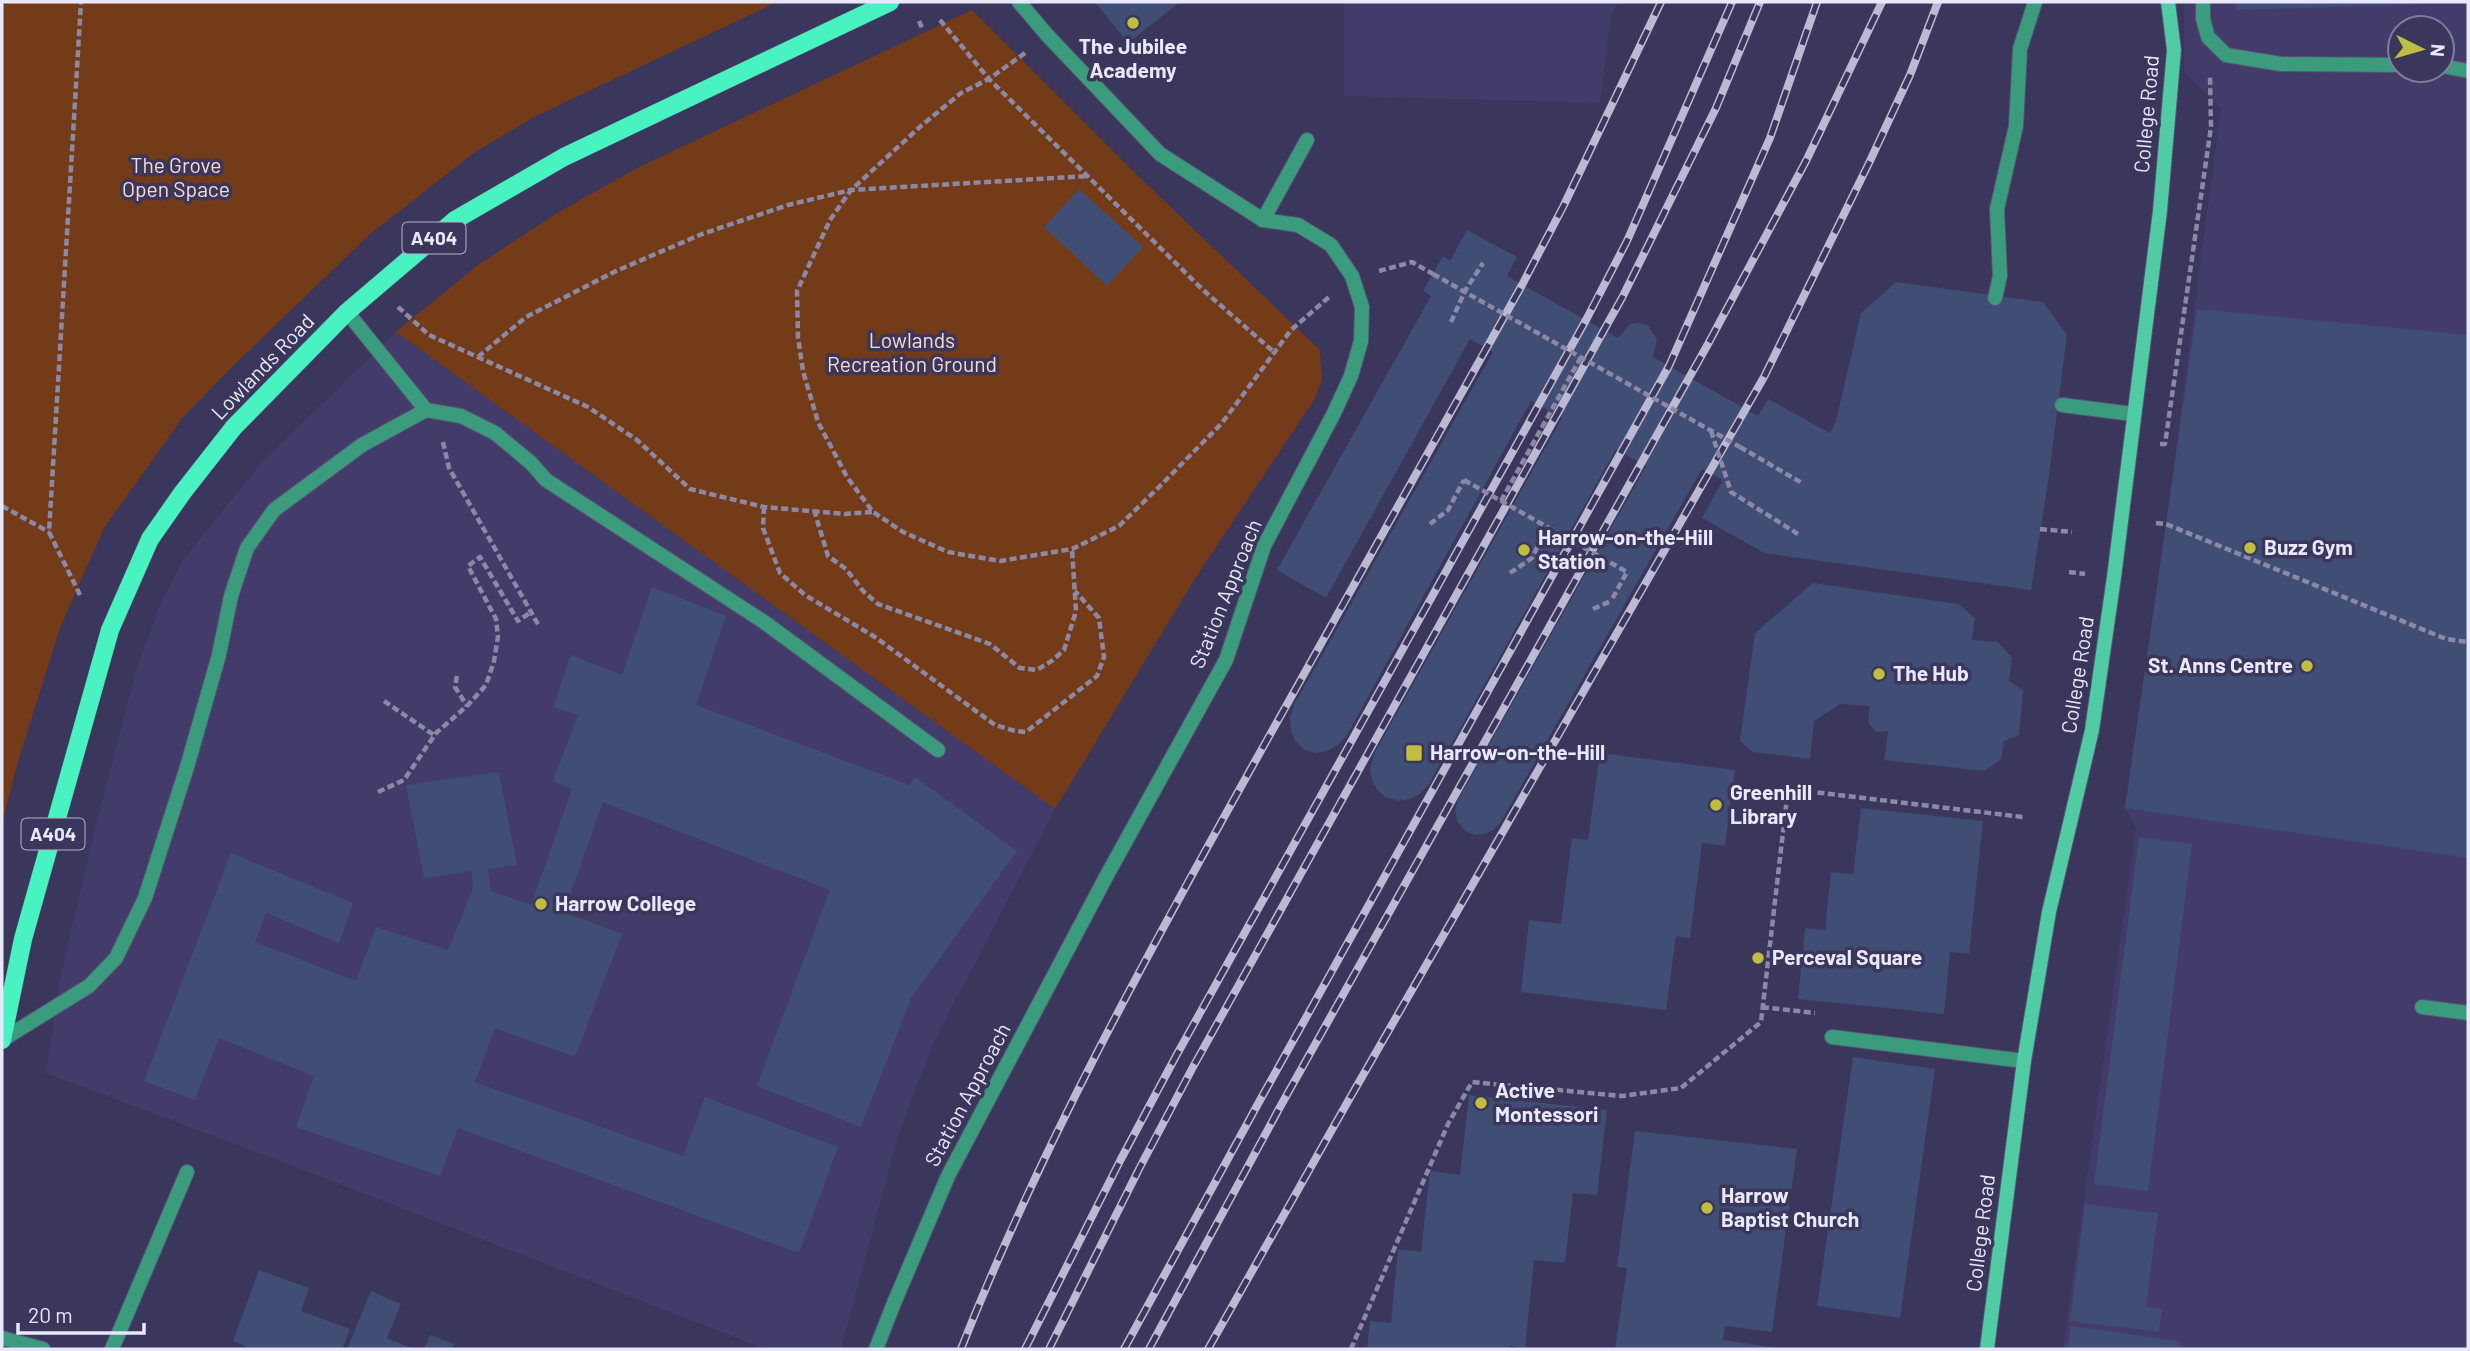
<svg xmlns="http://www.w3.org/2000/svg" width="2470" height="1351" viewBox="0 0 2470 1351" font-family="Barlow,sans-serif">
<rect width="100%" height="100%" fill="#3b365c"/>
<!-- built -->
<path fill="#433c6a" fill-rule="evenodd" d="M1344 2H1618L1610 20 1600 103 1344 96Z
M2184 2H2468V1349H2063L2136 828 2125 808 2166 524 2221 108 2184 72ZM2400 28H2442V70H2400Z
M396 332 1055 809 935 1040 899 1132 841 1349H765L280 1161 46 1073 59 983 96 825 136 671 159 607 183 560 263 461Z"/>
<!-- green -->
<path fill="#743b18" d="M2 2H777L534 117 475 152 370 234 236 363 183 417 104 528 61 625 18 761 2 824Z
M972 10 1135 173 1320 350 1322 380 1314 400 1196 577 1055 809 396 332 478 265 559 212 639 167Z"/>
<!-- building -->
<path fill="#404d74" d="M1095 2H1180L1128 43Z
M2235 2H2423V4L2236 10Z
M1079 189 1143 247 1107 286 1044 227Z
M1467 230 1517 257 1507 276 1618 338 1630 324 1639 323 1648 325 1657 339 1653 357 1758 416 1768 399 1830 433 1836 421 1861 313 1896 282 2043 302 2067 335 2048 482 2031 590 1764 553 1702 518 1723 480 1702 469 1500 823 1493 830 1485 834 1476 835 1466 832 1458 822 1455 811 1458 800 1646 466 1616 449 1429 784 1421 793 1410 799 1399 801 1385 797 1378 791 1372 780 1370 768 1375 752 1562 418 1531 401 1347 735 1338 745 1327 751 1316 753 1305 750 1295 741 1291 731 1290 718 1294 705 1493 352 1470 339 1326 598 1277 570 1431 296 1423 291 1443 256 1450 261Z
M2197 309 2468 335V858L2125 808Z
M1813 583 1958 604 1975 618 1972 640 1998 642 2012 658 2009 681 2023 690 2019 735 2004 741 2001 760 1984 771 1884 760 1888 731 1876 732 1868 722 1870 706 1840 704 1814 721 1810 759 1753 752 1740 741 1755 633Z
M652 587 726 616 696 705 909 785 915 777 1017 851 911 998 861 1127 757 1086 830 890 603 802 564 912 622 934 575 1057 495 1028 475 1082 683 1156 705 1097 838 1147 799 1253 458 1128 440 1176 296 1127 314 1076 219 1038 195 1100 144 1081 231 853 353 903 339 943 266 913 255 942 356 981 376 927 448 950 473 889 472 871 424 878 406 785 499 772 517 865 488 869 491 891 531 905 572 789 553 781 578 715 553 707 571 655 622 675Z
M1600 753 1735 770 1725 846 1702 843 1690 938 1676 936 1666 1010 1521 992 1529 920 1561 924 1572 838 1588 840Z
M1861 808 1983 821 1969 954 1950 952 1944 1014 1798 999 1805 928 1825 930 1831 872 1853 874Z
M2139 837 2192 844 2148 1191 2094 1184Z
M1853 1057 1935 1069 1900 1318 1817 1306Z
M1469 1095 1607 1110 1597 1195 1573 1193 1565 1263 1534 1260 1525 1348 1509 1346V1349H1367L1370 1321 1391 1323 1398 1249 1421 1252 1430 1171 1460 1175Z
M1635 1131 1797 1149 1772 1332 1725 1326 1723 1340 1786 1349H1615L1627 1268 1617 1267Z
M2085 1204 2158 1213 2146 1307 2162 1309 2159 1332 2070 1321Z
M259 1270 309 1288 301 1311 350 1329 342 1349H246L247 1347 233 1341Z
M371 1291 401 1304 387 1338 414 1349H347Z
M2071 1326 2180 1341 2179 1349H2067Z
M430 1335 454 1344 452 1349H424Z"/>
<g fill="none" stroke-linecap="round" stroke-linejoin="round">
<!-- service casing -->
<g stroke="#575275" stroke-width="16">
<path id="service" d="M2203 2V19L2208 37 2226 55 2281 64 2400 65
M2442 66 2468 71
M1263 220 1307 140
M1995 298 2000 276 1997 209 2016 126 2020 49 2035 2
M347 312 426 410
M2062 405 2133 414
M2422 1007 2468 1013
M1832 1037 2024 1061
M2 1040 89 986 116 958 145 898 187 767 219 655 231 596 247 548 274 510 362 445 426 410 461 416 495 433 531 463 546 480 764 622 938 750
M112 1349 187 1172"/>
</g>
<!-- minor casing -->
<g stroke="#575275" stroke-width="16">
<path id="minor" d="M2 1338 43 1349
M876 1349 894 1303 948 1176 1107 875 1226 660 1264 546 1334 413 1351 376 1361 341 1362 307 1352 276 1331 245 1298 225 1263 220 1160 154 1048 36 1019 2"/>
</g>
<!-- secondary casing -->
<g stroke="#575275" stroke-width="16">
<path id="secondary" d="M1987 1349 2024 1061 2049 912 2092 730 2114 577 2160 211 2174 50 2168 2"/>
</g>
<!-- primary casing -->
<g stroke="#575275" stroke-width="19">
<path id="primary" d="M2 1040 23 939 110 630 150 539 183 492 234 427 347 312 455 220 564 157 890 2"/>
</g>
<!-- path -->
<path stroke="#8c89a6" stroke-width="4.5" stroke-dasharray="7 3.5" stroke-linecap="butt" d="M940 20 989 79 1202 289 1275 353
M919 21 922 28
M1025 53 989 79 961 93 921 126 851 190 830 220 797 291 798 337 803 371 818 422 847 477 873 512 903 532 948 552 1000 561 1072 549 1119 526 1161 485 1222 423 1291 330 1329 297
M1379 271 1412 262 1433 274
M398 307 429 335 588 407 637 440 690 489 764 507 845 514 873 512
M1451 322 1465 291 1483 263
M478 357 526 317 616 271 702 234 788 205 851 190 1089 176
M443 442 449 468 539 626
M2160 444H2165L2211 127 2210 77
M1740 447 1802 483
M1501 501 1581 357
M2 506 49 532
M764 507 763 528 780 573 805 595 875 637 995 725 1015 731 1026 732 1097 676 1104 657 1099 618 1075 591
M814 510 828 556 846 569 863 591 878 604 990 644 1020 668 1037 670 1053 660 1064 650 1076 611 1072 549
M2156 523 2166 524 2446 639 2468 642
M1430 524 1448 510 1464 480
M2040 529 2072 532
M2069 572 2085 574
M1510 573 1532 558 1547 527
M80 595 49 532 81 2
M1593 609 1611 601
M457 676 455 687 467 706
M384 701 434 735
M378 792 404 780 436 733 467 706 486 685 494 661 498 637 496 619 468 566 480 557 518 621 531 612
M1762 1007 1815 1013
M1351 1349 1448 1124 1472 1082 1622 1096 1681 1088 1761 1022 1788 789 2023 817"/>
<!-- service -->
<use href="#service" stroke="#3a9b7d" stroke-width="14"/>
<!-- minor -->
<use href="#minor" stroke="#3a9b7d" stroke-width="14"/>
<!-- secondary -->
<use href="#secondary" stroke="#50cba4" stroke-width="14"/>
<!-- primary -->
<use href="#primary" stroke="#48f3c1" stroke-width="18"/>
<!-- rail casing -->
<g stroke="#bcbad2" stroke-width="8">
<path id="rail" d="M961 1349C1041 1146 1147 955 1253 765 1343 605 1432 445 1522 285L1563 207 1661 2
M1025 1349 1121 1159 1176 1056 1586 320 1627 241 1732 2
M1049 1349 1139 1169 1193 1067 1623 296 1716 108 1760 2
M1124 1349 1259 1102 1669 366 1770 138 1817 2
M1149 1349 1280 1107 1708 344 1806 161 1882 2
M1208 1349 1347 1103 1764 377 1869 163 1910 75 1938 2"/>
</g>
<!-- rail -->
<use href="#rail" stroke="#3b365c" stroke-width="5" stroke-dasharray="16" stroke-linecap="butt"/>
<!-- path-bridge -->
<path stroke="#8c89a6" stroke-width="4.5" stroke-dasharray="7 3.5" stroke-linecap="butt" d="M1433 274 1740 447
M1711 431 1731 492 1798 534
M1464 480 1627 572 1611 601"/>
</g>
<!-- markers -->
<g fill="#bfbe41" stroke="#3b365c" stroke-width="2.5">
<circle cx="1133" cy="23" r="7"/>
<circle cx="2250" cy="548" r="7"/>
<circle cx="1524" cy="550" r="7"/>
<circle cx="2307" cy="666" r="7"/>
<circle cx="1879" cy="674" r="7"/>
<rect x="1405" y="744" width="18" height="18" rx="3.5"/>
<circle cx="1716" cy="805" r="7"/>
<circle cx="541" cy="904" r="7"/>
<circle cx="1758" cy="958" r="7"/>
<circle cx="1481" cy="1103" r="7"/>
<circle cx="1707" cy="1208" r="7"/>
</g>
<g text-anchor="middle" stroke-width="7" stroke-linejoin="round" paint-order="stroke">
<!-- shield labels -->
<g fill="#3b365c" stroke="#b5b2cb" stroke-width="2">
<rect x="402.5" y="222.5" width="63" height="31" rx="5"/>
<rect x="21.5" y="818.5" width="63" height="31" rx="5"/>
</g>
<g font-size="19" font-weight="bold" fill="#e9e7fb">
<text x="434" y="245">A404</text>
<text x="53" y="841">A404</text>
</g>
<!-- poi labels -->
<g font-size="21" font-weight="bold" fill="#e9e7fb" stroke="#3b365c" text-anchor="start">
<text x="1133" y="54" text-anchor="middle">The Jubilee<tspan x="1133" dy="24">Academy</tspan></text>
<text x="1538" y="545">Harrow-on-the-Hill<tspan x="1538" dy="24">Station</tspan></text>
<text x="2264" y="555">Buzz Gym</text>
<text x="2293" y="673" text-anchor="end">St. Anns Centre</text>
<text x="1893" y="681">The Hub</text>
<text x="1430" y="760">Harrow-on-the-Hill</text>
<text x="1730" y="800">Greenhill<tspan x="1730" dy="24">Library</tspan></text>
<text x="555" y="911">Harrow College</text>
<text x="1772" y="965">Perceval Square</text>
<text x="1495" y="1098">Active<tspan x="1495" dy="24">Montessori</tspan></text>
<text x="1721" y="1203">Harrow<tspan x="1721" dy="24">Baptist Church</tspan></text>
</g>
<!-- street labels -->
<g font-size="21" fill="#e9e7fb" stroke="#3b365c">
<text transform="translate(2147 114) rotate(-85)" y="7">College Road</text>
<text transform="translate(263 367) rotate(-46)" y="7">Lowlands Road</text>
<text transform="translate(1226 594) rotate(-68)" y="7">Station Approach</text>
<text transform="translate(2078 675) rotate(-81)" y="7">College Road</text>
<text transform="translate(968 1095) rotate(-62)" y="7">Station Approach</text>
<text transform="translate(1981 1233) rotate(-83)" y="7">College Road</text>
</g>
<!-- park labels -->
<g font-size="21" fill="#f8daca" stroke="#3b365c">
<text x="176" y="173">The Grove<tspan x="176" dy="24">Open Space</tspan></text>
<text x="912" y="348">Lowlands<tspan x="912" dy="24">Recreation Ground</tspan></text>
</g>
</g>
<!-- border -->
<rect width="2470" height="1351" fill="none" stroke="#e9e7fb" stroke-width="7"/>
<!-- north arrow -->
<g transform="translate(2421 49) rotate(95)"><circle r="33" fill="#3b365c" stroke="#817d9c" stroke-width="2"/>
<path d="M0-5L12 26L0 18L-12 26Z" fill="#bfbe41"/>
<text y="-10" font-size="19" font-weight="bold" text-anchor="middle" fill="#e9e7fb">N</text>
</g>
<!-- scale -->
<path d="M18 1323v10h126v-10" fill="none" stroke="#e9e7fb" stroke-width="3.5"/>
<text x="28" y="1323" font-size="21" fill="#e9e7fb" stroke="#3b365c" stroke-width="5" paint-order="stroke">20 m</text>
</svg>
